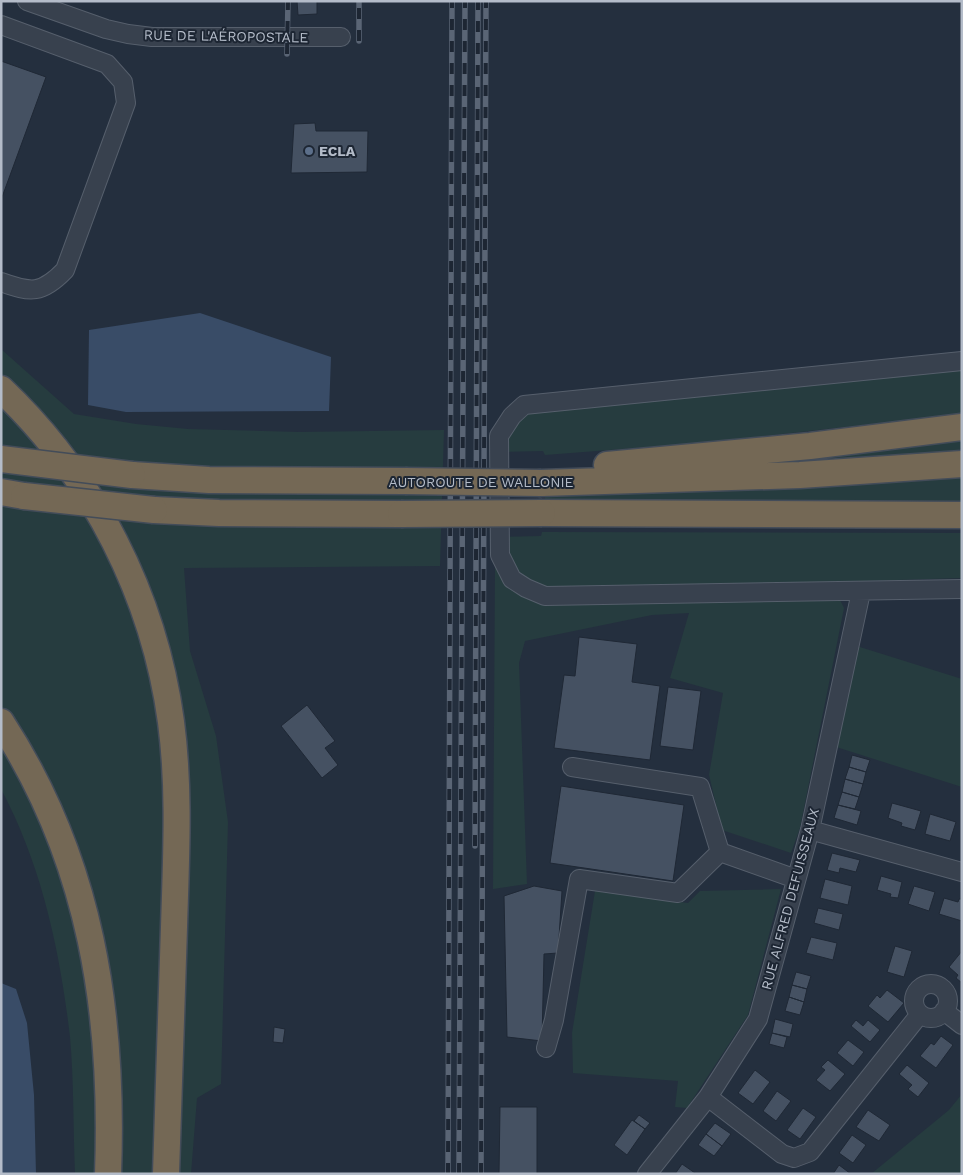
<svg xmlns="http://www.w3.org/2000/svg" width="963" height="1175" viewBox="0 0 963 1175" font-family="'Work Sans',sans-serif">
<rect width="100%" height="100%" fill="#242f3e"/>
<!-- green -->
<path fill="#263c3f" d="M1 349 74 414 136 424 188 429 299 432 444 430 440 566 184 568 190 651 216 736 228 822 221 1084 197 1098 191 1174H75C73 1128 74 1082 70 1037 60 951 42 866 1 789Z
M962 364V414L700 443 545 455 543 451 502 452C507 429 513 420 535 409Z
M962 437V447L958 451 812 462 813 455Z
M962 473V502H545V492Z
M542 532 962 533V578L544 591 516 575 503 537 541 536Z
M495 565 505 581 525 595H819L840 600 844 608 800 828 791 853 722 830 709 775 723 693 670 678 689 613 652 615 525 641 519 663 527 884 493 889Z
M844 642 962 679V787L830 745Z
M781 889 748 1015 687 1108 675 1107 678 1081 573 1073 572 1033 595 891 688 903 700 891Z
M962 1094V1174H871L949 1110Z"/>
<!-- water -->
<path fill="#394c67" d="M200 313 331 357 329 411 126 412 88 405 89 330Z
M1 983 16 989 27 1023 34 1095 36 1174H1Z"/>
<!-- building -->
<path fill="#455162" stroke="#1f2835" d="M297 1H317V14L298 15Z
M1 61 46 77 1 200Z
M315 123 316 131H368L367 172 291 173 294 124Z
M579 637 637 644 632 682 660 686 650 760 554 748 564 675 575 676Z
M668 687 701 691 693 750 660 746Z
M307 705 335 741 325 748 338 765 322 778 281 726Z
M852 755 870 760 866 772 849 767Z
M849 767 866 772 863 784 845 779Z
M845 779 863 784 859 797 842 792Z
M561 786 684 805 673 881 550 863Z
M842 792 859 797 855 809 838 805Z
M892 803 921 811 915 830 901 826 902 823 888 818Z
M838 805 861 811 857 825 834 818Z
M930 814 956 822 950 841 925 834Z
M832 853 860 860 856 872 840 868 839 873 827 870Z
M881 876 902 882 898 898 890 897 891 894 877 890Z
M825 879 852 886 848 905 820 898Z
M534 886 562 891 558 953 544 954 542 1041 507 1037 504 896Z
M914 886 935 892 929 911 908 904Z
M944 898 958 902 959 899H962V921L939 914Z
M818 908 843 914 839 930 814 923Z
M811 937 837 943 833 960 806 953Z
M895 946 912 951 904 977 887 972Z
M962 951V983L956 978 958 975 949 967Z
M796 972 811 976 807 989 792 985Z
M792 985 807 989 804 1002 789 997Z
M887 990 904 1003 888 1022 868 1006 877 995 880 998Z
M789 997 804 1002 800 1015 785 1011Z
M775 1019 793 1024 790 1037 772 1033Z
M856 1020 863 1026 868 1020 880 1030 870 1042 851 1026Z
M274 1027 285 1029 283 1043 273 1042Z
M772 1033 787 1037 784 1048 769 1044Z
M941 1036 953 1045 936 1068 920 1056 931 1043 934 1045Z
M848 1040 864 1052 853 1066 837 1053Z
M828 1060 845 1074 830 1091 816 1080 825 1070 821 1067Z
M907 1065 929 1083 918 1097 908 1089 912 1085 899 1074Z
M755 1070 770 1082 753 1104 738 1093Z
M777 1091 791 1101 776 1121 763 1111Z
M500 1107H537V1174H499Z
M803 1108 816 1117 800 1139 787 1130Z
M868 1110 890 1125 879 1141 856 1127Z
M639 1115 650 1123 645 1129 634 1121Z
M632 1120 645 1129 627 1155 614 1145Z
M715 1123 731 1134 722 1146 706 1134Z
M706 1134 722 1146 714 1156 698 1145Z
M852 1135 866 1145 853 1163 839 1153Z
M682 1164 695 1173V1174H675Z
M839 1165 851 1174H833Z"/>
<g fill="none" stroke-linecap="round" stroke-linejoin="round">
<!-- minor casing -->
<g stroke="#565f6c" stroke-width="20">
<path id="minor" d="M27 1 106 29 128 34 152 37H341
M1 25 107 64 123 82 126 103 65 270C42 294 31 293 1 282
M962 361 524 405 512 416 499 436 500 555 512 579 526 588 545 596 962 589
M572 767 700 787 720 852
M810 830 962 872
M914 1001a17 17 0 1 1 34 0a17 17 0 1 1-34 0Z
M944 1011 962 1025
M546 1048 554 1020 579 879 678 893 720 852 796 879
M708 1097 782 1154 794 1158 810 1152 920 1014
M647 1174 708 1097 758 1019 810 830 861 592"/>
</g>
<!-- highway casing -->
<g stroke="#434c59" stroke-width="29">
<path id="highway" d="M1 389C94 477 154 596 171 722 180 790 176 859 174 927 172 1009 169 1091 166 1174
M607 465 810 446 962 427
M132 475 209 480 405 481
M541 483 800 475 962 464
M1 492 24 496
M154 510 219 513 401 514
M542 513 962 515
M1 722C91 860 114 1013 108 1174"/>
</g>
<!-- minor -->
<use href="#minor" stroke="#38414e" stroke-width="18"/>
<!-- highway -->
<use href="#highway" stroke="#746855" stroke-width="26"/>
<!-- rail casing -->
<g stroke="#5a6575" stroke-width="5.5">
<path id="rail" d="M359 41V1
M287 54 288 1
M475 846 478 1
M448 1174 452 1
M459 1174 465 1
M481 1174 486 1"/>
</g>
<!-- rail -->
<use href="#rail" stroke="#1d2633" stroke-width="4" stroke-dasharray="11" stroke-linecap="butt"/>
<!-- highway-bridge casing -->
<g stroke="#434c59" stroke-width="29" stroke-linecap="butt">
<path id="highway-bridge" d="M1 459 132 475
M405 481 541 483
M24 496 154 510
M401 514 542 513"/>
</g>
<!-- highway-bridge -->
<use href="#highway-bridge" stroke="#746855" stroke-width="26"/>
</g>
<!-- markers -->
<circle fill="#5c6f8a" stroke="#1d2633" stroke-width="2" cx="309" cy="151" r="5"/>
<g text-anchor="middle" stroke-width="4" stroke-linejoin="round" paint-order="stroke">
<!-- street labels -->
<g font-size="14" fill="#b4bcc9" stroke="#1d2633">
<text transform="translate(226 36) rotate(1)" y="5">RUE DE L'AÉROPOSTALE</text>
<text x="481" y="487">AUTOROUTE DE WALLONIE</text>
<text transform="translate(790 899) rotate(-75)" y="5">RUE ALFRED DEFUISSEAUX</text>
</g>
<!-- poi labels -->
<g font-size="14" font-weight="bold" fill="#b4bcc9" stroke="#1d2633" text-anchor="start">
<text x="319" y="156">ECLA</text>
</g>
</g>
<!-- border -->
<rect width="963" height="1175" fill="none" stroke="#b4bcc9" stroke-width="5"/>
</svg>
